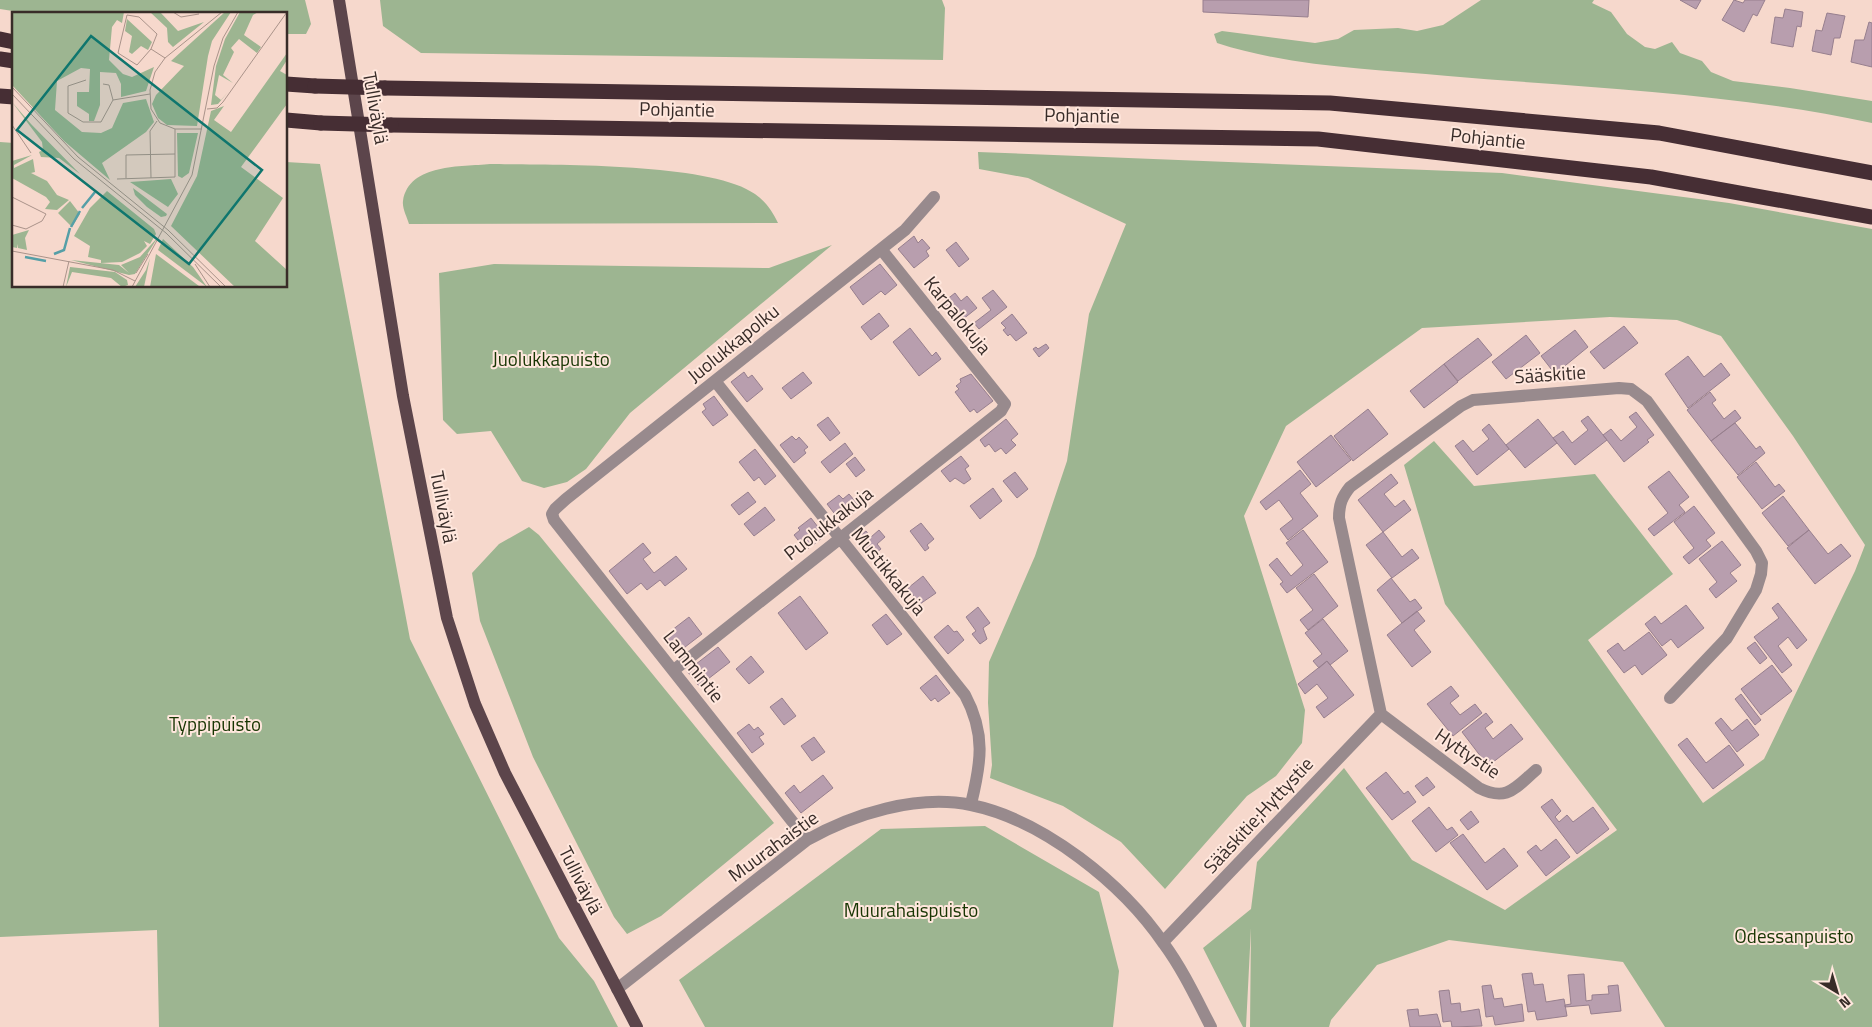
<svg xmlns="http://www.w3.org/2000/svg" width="1872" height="1027" viewBox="0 0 1872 1027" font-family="'Titillium Web',sans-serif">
<rect width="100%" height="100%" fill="#f6d8cc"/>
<!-- green -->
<path fill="#9db591" d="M0 0H305L311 24 306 34H286V14H32L0 9Z
M380 0H942L945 8 943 60 421 53 383 26Z
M1481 0H1594L1592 3 1611 12 1627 34 1645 47 1655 49 1672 42 1680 53 1702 61 1711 72 1733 81 1790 88 1872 101V123C1733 93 1589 88 1448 76 1371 69 1291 67 1217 43L1214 34 1222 31 1315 43 1338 39 1354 30 1398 28 1417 31 1443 25Z
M0 142 14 143V286H286V162L320 164 410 639 559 938 594 981 618 1027H159L157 930 0 937Z
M978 152 1502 173 1729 203 1872 229V1027H1665L1623 962 1449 940 1377 965 1331 1020 1329 1027H1250L1251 928 1246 1027H1243L1203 948 1251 909 1257 862 1344 768 1412 860 1505 910 1617 830 1445 604 1404 465 1434 441 1474 486 1595 474 1673 574 1588 640 1703 803 1764 759 1855 571 1865 545 1793 436 1721 336 1677 320 1610 317 1422 328 1286 426 1244 516 1305 710 1302 743 1276 776 1247 796 1165 889 1121 842 1063 806 990 778 992 765 988 703 989 662 1035 556 1067 461 1089 314 1126 224 1028 178 979 169Z
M490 164C549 165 711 162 755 194 766 202 772 211 778 223L409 224C407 217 402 208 403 201 409 163 462 167 490 164Z
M832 245 630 413 586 469 567 482 544 488 522 481 491 431 457 434 443 420 439 273 494 264 769 268Z
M529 527 539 535 774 823 661 916 627 934 614 917 533 757 480 621 472 573 499 544Z
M985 826 1099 892 1119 971 1113 1027H705L679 980 881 829Z"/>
<!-- building -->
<path fill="#b89eae" stroke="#977f8e" d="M1203 0H1309L1308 17 1203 12Z
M1680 0H1701L1696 9Z
M1734 0 1743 3 1745 0H1765L1757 16 1753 14 1744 32 1722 20Z
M1785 9 1803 12 1801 27 1797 26 1793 47 1771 43 1775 17 1783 18Z
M1827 13 1845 16 1840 38H1834L1831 55 1812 51 1816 30 1822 31Z
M1869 22 1872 23V67L1851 62 1855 40H1864Z
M914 236 918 243 922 239 930 248 926 251 929 256 914 268 898 249Z
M956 242 969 259 959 267 946 250Z
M880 264 897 285 885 295 881 291 863 305 850 287Z
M993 290 1007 307 979 329 974 323 991 310 982 298Z
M955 293 961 301 967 296 977 308 957 324 941 304Z
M879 313 889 326 871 340 861 327Z
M1012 314 1027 333 1016 341 1010 334 1008 336 1003 330 1006 328 1001 323Z
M1624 326 1638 343 1604 369 1590 352Z
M910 328 932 356 936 352 941 359 919 376 893 342Z
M1575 330 1588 347 1555 374 1541 356Z
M1526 335 1540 353 1506 379 1492 362Z
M1478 338 1492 355 1458 381 1444 364Z
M1046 344 1049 348 1039 357 1033 349 1036 347 1038 349Z
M1688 356 1704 377 1721 363 1730 375 1688 408 1665 374Z
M1444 364 1458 382 1424 408 1410 391Z
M744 372 748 378 752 375 763 389 747 402 731 382Z
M803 372 812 383 791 399 782 388Z
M971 374 993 401 977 413 974 409 970 412 955 392 959 389 956 386 961 382 960 379Z
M1710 392 1716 400 1712 403 1724 419 1735 410 1741 418 1711 441 1687 410Z
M714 396 728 415 713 426 702 412 706 409 703 404Z
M1368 409 1388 434 1353 461 1334 436Z
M1636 412 1654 435 1647 440 1649 442 1624 462 1603 435 1611 429 1621 441 1637 427 1629 417Z
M1588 416 1607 440 1575 465 1553 438 1563 431 1572 443 1588 430 1581 421Z
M828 417 840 433 830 441 817 425Z
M1006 419 1018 434 1011 440 1016 445 1006 454 1001 448 995 452 989 444 985 447 980 440Z
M1538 419 1557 443 1525 468 1506 445Z
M1735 423 1756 449 1760 446 1765 453 1738 475 1711 441Z
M1489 424 1509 449 1477 475 1455 446 1463 440 1473 452 1489 439 1482 430Z
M1331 435 1351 460 1316 487 1297 462Z
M792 436 796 440 799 437 808 447 804 450 806 453 794 463 780 445Z
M845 443 853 454 830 473 821 462Z
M755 449 776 476 765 485 759 477 754 481 739 462Z
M961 456 969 466 965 469 971 479 964 484 955 478 950 482 941 471Z
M855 457 865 470 856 477 846 464Z
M1756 462 1775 487 1779 484 1785 491 1762 509 1737 477Z
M1300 470 1311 484 1300 493 1318 516 1288 540 1280 529 1293 519 1279 500 1266 510 1260 502Z
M1669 471 1689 497 1679 505 1685 512 1654 536 1648 529 1668 513 1648 487Z
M1015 472 1028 489 1017 498 1003 481Z
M1391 474 1398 483 1384 494 1395 507 1404 500 1411 510 1383 532 1358 500Z
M993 488 1002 501 980 519 970 506Z
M748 492 756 502 739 515 731 505Z
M849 494 860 507 841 522 827 504 839 495 843 499Z
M1783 496 1809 530 1788 546 1762 513Z
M1694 506 1715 533 1706 540 1711 546 1689 564 1683 557 1694 548 1674 522Z
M765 507 775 520 754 536 744 524Z
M811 518 825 536 806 550 794 535 800 530 798 528Z
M921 523 934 539 927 545 929 548 925 551 910 531Z
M879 530 885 537 877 544 881 549 870 557 856 539 866 531 871 537Z
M1303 530 1328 562 1287 593 1280 584 1283 582 1269 565 1277 558 1291 576 1303 565 1286 543Z
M1809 530 1828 554 1841 544 1851 556 1815 584 1787 548Z
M1383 532 1402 557 1412 549 1419 558 1392 578 1366 545Z
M1722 541 1741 565 1730 573 1737 581 1716 598 1709 589 1717 582 1699 559Z
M643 543 651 553 643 559 654 573 676 556 687 569 665 586 660 580 647 590 641 583 627 594 609 571Z
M1314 574 1338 606 1308 630 1300 620 1313 610 1296 588Z
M923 576 936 593 920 604 908 588Z
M1391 578 1410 602 1415 599 1422 608 1402 623 1377 590Z
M800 596 828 633 806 650 778 613Z
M1778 603 1807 640 1797 649 1788 637 1778 646 1792 665 1782 673 1754 637 1779 618 1772 608Z
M1686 605 1704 628 1678 648 1671 639 1662 646 1645 624 1655 616 1661 624Z
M978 607 990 623 983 628 987 639 980 644 972 634 976 631 966 617Z
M1417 611 1425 621 1414 630 1431 652 1412 667 1387 635Z
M886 614 902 634 887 645 872 625Z
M689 617 702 634 676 654 663 637Z
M1323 619 1348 651 1330 665 1327 661 1319 668 1313 661 1322 654 1305 633Z
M948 625 954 632 957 631 964 640 948 654 934 637Z
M1649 632 1667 655 1642 675 1635 665 1624 673 1607 651 1618 643 1624 651Z
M1755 642 1767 658 1760 664 1747 648Z
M718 647 730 662 699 686 687 671Z
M751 656 764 672 749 684 736 669Z
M1327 661 1354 695 1324 718 1316 707 1328 698 1317 684 1305 694 1298 684Z
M1772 665 1792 691 1761 715 1741 689Z
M936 675 950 693 938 702 935 698 931 701 920 688Z
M1451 686 1459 696 1450 703 1460 715 1475 704 1482 713 1453 736 1427 704Z
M1741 694 1761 720 1755 725 1735 699Z
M782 698 796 716 784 725 770 707Z
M1486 713 1493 722 1485 728 1493 739 1511 724 1523 739 1488 766 1462 732Z
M1721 718 1732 731 1747 719 1759 735 1737 752 1715 723Z
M749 724 754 730 758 727 764 734 759 737 764 744 752 753 737 733Z
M814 737 825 752 812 761 801 746Z
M1687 738 1706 763 1729 745 1744 765 1713 789 1678 745Z
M1386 772 1404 794 1408 791 1416 802 1392 820 1366 788Z
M823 775 833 788 801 813 785 793 794 785 800 793Z
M1427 777 1435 787 1423 796 1415 786Z
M1552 799 1561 811 1555 817 1559 822 1567 815 1573 822 1593 807 1609 829 1577 854 1541 807Z
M1429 807 1447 830 1452 827 1458 835 1436 852 1412 821Z
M1471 811 1479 822 1468 830 1460 820Z
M1463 834 1485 863 1504 848 1518 866 1487 890 1450 843Z
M1556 839 1570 857 1546 876 1527 852 1536 845 1541 851Z
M1532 973 1534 985 1543 984 1546 1002 1564 999 1567 1016 1537 1020 1535 1011 1528 1012 1522 974Z
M1584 974 1586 1001 1592 1000V995L1609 994 1608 986 1618 985 1621 1011 1591 1014 1589 1005 1565 1007V1005L1571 1004 1568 975Z
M1491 985 1494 999 1502 998 1504 1007 1522 1004 1524 1021 1495 1025 1493 1016 1486 1017 1482 986Z
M1449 990 1451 1004 1460 1003 1461 1012 1479 1009 1482 1026 1452 1027 1451 1021 1443 1022 1439 991Z
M1418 1009 1419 1016 1437 1014 1441 1027H1410L1407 1010Z"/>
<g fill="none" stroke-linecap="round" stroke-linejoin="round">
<!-- minor -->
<path stroke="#988a8d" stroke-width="12" d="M715 381 965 695C986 734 981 763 971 804
M674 670 1001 411 1005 404 881 249
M1381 714 1339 518C1339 504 1342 497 1350 487L1461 406 1473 400 1619 388 1631 389 1647 401 1756 551 1762 563 1761 574 1756 590 1727 638 1670 698
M1381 714 1479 788C1507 802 1515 788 1536 770
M807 840 554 520 552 514 555 509 566 499 905 230 934 197
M1163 942 1381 714
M617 989 807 840C853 814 917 794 971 805 1044 820 1123 884 1164 944 1183 970 1196 998 1211 1027"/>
<!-- major -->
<path stroke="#5c454b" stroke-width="12" d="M339 0 403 396 447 618 475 704 505 773 637 1027"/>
<!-- highway -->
<path stroke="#462e34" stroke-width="15" d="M0 39 14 42
M0 59 14 61
M286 84 315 86
M385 88 1330 103 1659 133 1872 173
M0 96 14 97
M286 120 321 123
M391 125 1318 139 1651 177 1872 217"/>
<!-- highway-bridge -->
<path stroke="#462e34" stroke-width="15" d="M315 86 385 88
M321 123 391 125"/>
</g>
<g text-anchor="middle" stroke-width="4" stroke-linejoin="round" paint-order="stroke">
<!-- street labels -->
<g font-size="19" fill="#382c28" stroke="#ffe7dd">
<text transform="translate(376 108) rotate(80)" y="7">Tulliväylä</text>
<text transform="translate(677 109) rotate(1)" y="7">Pohjantie</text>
<text transform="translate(1082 115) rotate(1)" y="7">Pohjantie</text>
<text transform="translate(1488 138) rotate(6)" y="7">Pohjantie</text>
<text transform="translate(958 315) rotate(51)" y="7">Karpalokuja</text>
<text transform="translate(733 343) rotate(-39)" y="7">Juolukkapolku</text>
<text transform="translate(1550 374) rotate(-4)" y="7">Sääskitie</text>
<text transform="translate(444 507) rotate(79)" y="7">Tulliväylä</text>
<text transform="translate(828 523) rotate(-38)" y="7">Puolukkakuja</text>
<text transform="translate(889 571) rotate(51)" y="7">Mustikkakuja</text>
<text transform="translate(694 666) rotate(52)" y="7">Lammintie</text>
<text transform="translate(1468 753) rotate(34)" y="7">Hyttystie</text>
<text transform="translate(1258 815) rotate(-47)" y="7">Sääskitie;Hyttystie</text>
<text transform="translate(773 846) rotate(-36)" y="7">Muurahaistie</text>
<text transform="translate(581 880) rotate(63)" y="7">Tulliväylä</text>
</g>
<!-- park labels -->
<g font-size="19" fill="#173502" stroke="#ffe7dd">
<text x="551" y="366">Juolukkapuisto</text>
<text x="215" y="731">Typpipuisto</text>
<text x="911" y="917">Muurahaispuisto</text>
<text x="1794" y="943">Odessanpuisto</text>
</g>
</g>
<!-- overview -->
<g transform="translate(12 12)">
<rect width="275" height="275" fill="#f6d8cc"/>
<path d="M0 0H112L110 11 105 8 100 15 97 48 111 62 120 65 142 55 134 79 109 85V72L104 61 88 60V93L82 109H77V102L65 94V80H77L78 57 69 56 45 69 43 98 70 120 89 121 100 116 111 91 134 87 142 110 134 120 90 151 98 168 52 129 0 73ZM138 0H148L166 19 192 10 161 35 156 30 155 16ZM213 0H219L200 29 196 44 185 114 155 113 146 106 140 92 144 83 172 54 159 49ZM228 0H246L241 3 232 23 249 35 245 41 227 27 219 36 222 40 211 63 221 71 207 63 203 83 209 88 216 80 206 92 199 93 204 54 213 27ZM115 7 140 30 136 38 129 34 120 42 117 40 120 24 113 19ZM275 41V48L268 59 275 63V92L229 155 271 186 243 229 275 258V275H223L159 214 185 164 199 99 212 94 202 108 219 120ZM0 90 19 112 68 162 47 146 29 145 27 140 31 138 30 130ZM165 121H186L177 161 170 166 166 164ZM20 143 2 153V156L21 147 23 160 19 161 35 169 45 183 57 188 45 198 33 197 38 190 34 185 0 166V149ZM159 167 166 182 156 195 118 170ZM121 176 155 202 154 204 149 205 135 195 123 183ZM95 179 142 217 144 222 138 232 132 229 135 234 128 241 110 250 89 251V248L76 245 78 234 62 224 78 196ZM58 189 68 202 60 215 46 201ZM17 218 13 226 15 238 6 236 5 232V236L0 235V223ZM146 225 123 262 117 263 59 248 107 253 117 261 109 253 128 245ZM151 227 181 255 195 275 146 238ZM144 242 187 274V275H138ZM138 246 132 275H123L134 258ZM58 255 103 260 115 268 116 273 110 275 99 266 60 260 54 275Z" fill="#9db591"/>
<path fill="none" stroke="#559fa7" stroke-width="2.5" d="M70 196 83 180M59 215 68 199M42 242 52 238 58 216M13 245 34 249"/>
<path fill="none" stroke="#aa938a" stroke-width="1" d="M161 0 169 5 187 2M115 3 127 5 145 22 139 37 125 53 106 41ZM139 37 153 46M74 68 56 74V101L71 110H89L101 88M91 72 97 73 101 88M0 75 66 145 156 218 214 275M0 82 62 147 154 221 209 275M101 88 138 82M195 97 205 96 211 90 275 0M0 113 19 141M190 117H163L148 111 139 97 138 78 143 60 153 46 210 0M114 166V143L163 142M139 166 138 119 145 109M105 167 163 165V117M0 185 34 202 30 209 14 217 0 213M0 239 101 258 123 269M183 252 198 275M124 261 136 242M51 275 57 249M120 275 180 163 202 54 211 26 226 0"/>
<path fill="#0f766e" fill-opacity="0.15" stroke="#0f766e" stroke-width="2.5" d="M79 24 250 158 177 252 5 118Z"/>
<rect width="275" height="275" fill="none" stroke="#382c28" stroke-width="2.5"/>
</g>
<!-- north arrow -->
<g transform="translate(1837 992) rotate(142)" stroke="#ffe7dd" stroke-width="4" paint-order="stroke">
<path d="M0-4L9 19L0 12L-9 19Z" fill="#382c28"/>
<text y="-8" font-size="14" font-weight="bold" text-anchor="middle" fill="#382c28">N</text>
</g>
</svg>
